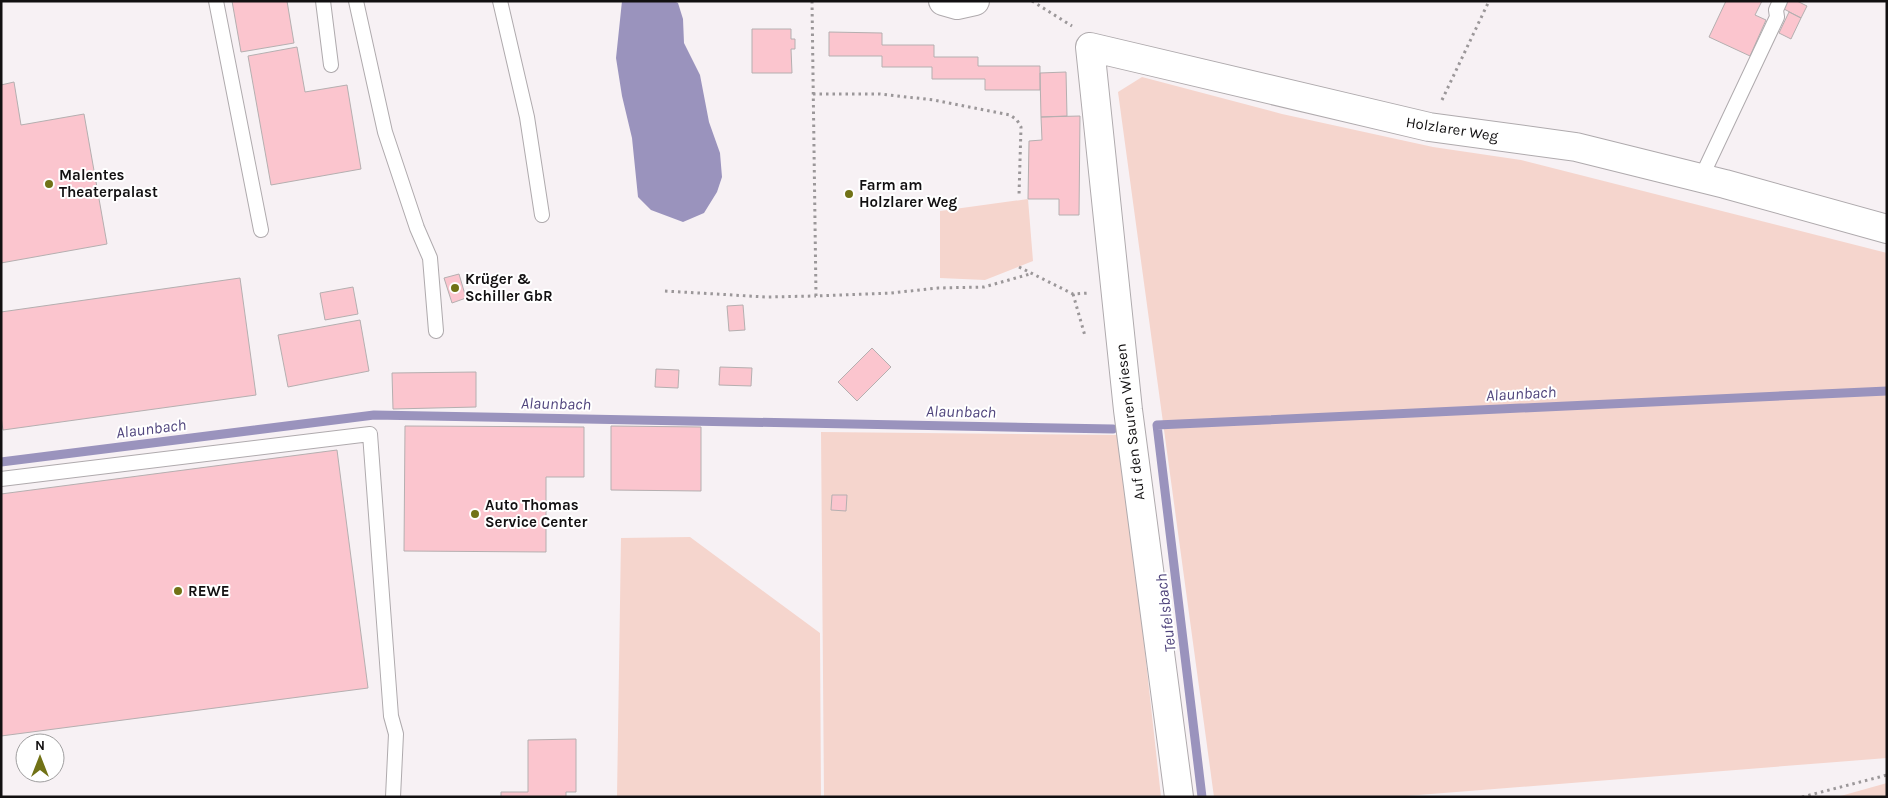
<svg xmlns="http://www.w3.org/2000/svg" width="1888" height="798" viewBox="0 0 1888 798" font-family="Karla,sans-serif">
<rect width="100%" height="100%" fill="#f7f1f4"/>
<!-- green -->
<path fill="#f5d5cd" d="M1142 77 1282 114 1433 147 1521 160 1887 253V758L1393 797H1214L1118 92Z
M1028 199 1033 261 985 280 940 278V211Z
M821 432 1121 435 1161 797H824Z
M690 537 820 633 821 797H617L621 538Z
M1887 783V797H1837Z"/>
<!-- water -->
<path fill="#9a93bd" d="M622 1H674L678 3 683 19 684 43 700 75 709 122 720 153 722 177 717 192 704 213 683 222 651 210 638 197 632 138 622 96 616 58Z"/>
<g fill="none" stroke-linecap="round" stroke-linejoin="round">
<!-- stream -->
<path stroke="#9a93bd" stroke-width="9" d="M1 462 374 415 1113 429
M1202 797 1157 425 1887 391"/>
</g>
<!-- building -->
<path fill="#fbc5ce" stroke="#b5afb0" d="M232 1H287L294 43 241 52Z
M1726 1H1762L1755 15 1766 20 1750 56 1709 37Z
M1787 1H1797L1807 6 1801 18 1784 9Z
M1789 12 1801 18 1791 39 1779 33Z
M752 29H791V39H795V49H791L792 73H752Z
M829 32 882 33V45H934V57H978V66H1040V90H985V79H932V67H882V56H829Z
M297 47 305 92 347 85 361 169 271 185 248 56Z
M1066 72 1067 116 1041 117 1040 73Z
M14 82 21 125 84 114 107 244 1 263V85Z
M1080 116 1079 215H1059V199H1028L1029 141 1042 140 1041 117Z
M459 274 466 298 452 303 444 278Z
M240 278 256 395 3 430 1 417V312Z
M353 287 358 314 325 320 320 293Z
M743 305 745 330 729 331 727 306Z
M360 320 369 371 288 387 278 335Z
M872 348 891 367 857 401 838 382Z
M720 367 752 368 751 386 719 385Z
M656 369 679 370 678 388 655 387Z
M476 372V407L393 409 392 373Z
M405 426 584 427V477H546V552L404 551Z
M611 426 701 427V491L611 490Z
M337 450 368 688 1 736V494Z
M832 495H847L846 511 831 510Z
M576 739V792H566V797H501V792H528V740Z"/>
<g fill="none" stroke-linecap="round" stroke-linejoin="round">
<!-- service casing -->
<g stroke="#afaaad" stroke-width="16">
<path id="service" d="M216 1 261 230
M323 1 331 65
M356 1 385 132 417 228 430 258 436 331
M500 1 527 117 542 215
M1701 178 1777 17 1776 10 1780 1
M1 479 370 434 391 716 396 734 393 797"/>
</g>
<!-- minor casing -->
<g stroke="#afaaad" stroke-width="30">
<path id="minor" d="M943 1 957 5 975 1
M1179 797 1128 410 1090 47 1429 127 1576 147 1725 184 1887 229"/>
</g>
<!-- path -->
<path stroke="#9b9799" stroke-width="3" stroke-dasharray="2.5 4" stroke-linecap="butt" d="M812 1 816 296 891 293 938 288 984 287 1030 274
M1032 1 1072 26
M813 94H880L934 100 1010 115 1017 120 1021 127 1019 195
M1442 100 1489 1
M1019 267 1073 294 1089 293
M665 291 766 297 816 296
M1073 294 1085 336
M1802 797 1887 775"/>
<!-- service -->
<use href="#service" stroke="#fff" stroke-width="14"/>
<!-- minor -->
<use href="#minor" stroke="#fff" stroke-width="28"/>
</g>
<!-- markers -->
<g fill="#717216" stroke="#fff" stroke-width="2">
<circle cx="49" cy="184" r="5"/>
<circle cx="849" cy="194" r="5"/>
<circle cx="455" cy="288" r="5"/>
<circle cx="475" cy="514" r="5"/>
<circle cx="178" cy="591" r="5"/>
</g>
<g text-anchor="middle" stroke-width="4" stroke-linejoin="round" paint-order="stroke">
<!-- street labels -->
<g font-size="15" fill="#121011" stroke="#fff">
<text transform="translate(1452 129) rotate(9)" y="5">Holzlarer Weg</text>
<text transform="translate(1130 422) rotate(-97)" y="5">Auf den Sauren Wiesen</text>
</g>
<!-- poi labels -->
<g font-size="15" font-weight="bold" fill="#121011" stroke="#fff" text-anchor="start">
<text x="59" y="180">Malentes<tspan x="59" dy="17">Theaterpalast</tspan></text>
<text x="859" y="190">Farm am<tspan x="859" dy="17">Holzlarer Weg</tspan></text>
<text x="465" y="284">Krüger &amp;<tspan x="465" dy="17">Schiller GbR</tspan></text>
<text x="485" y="510">Auto Thomas<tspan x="485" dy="17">Service Center</tspan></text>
<text x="188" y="596">REWE</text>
</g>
<!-- water labels -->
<g font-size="16" font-style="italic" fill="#50457d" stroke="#fff">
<text transform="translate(1521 393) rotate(-3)" y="6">Alaunbach</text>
<text transform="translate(556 403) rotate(1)" y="6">Alaunbach</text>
<text transform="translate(961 411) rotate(1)" y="6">Alaunbach</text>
<text transform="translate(151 428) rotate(-7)" y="6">Alaunbach</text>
<text transform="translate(1165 613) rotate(-97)" y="6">Teufelsbach</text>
</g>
</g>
<!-- border -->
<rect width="1888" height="798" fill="none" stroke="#121011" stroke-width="5"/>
<!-- north arrow -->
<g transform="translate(40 758)"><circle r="24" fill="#ffffff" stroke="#a09fa0"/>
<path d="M0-4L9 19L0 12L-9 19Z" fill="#717216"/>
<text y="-8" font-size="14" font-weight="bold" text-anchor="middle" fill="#121011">N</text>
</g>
</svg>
